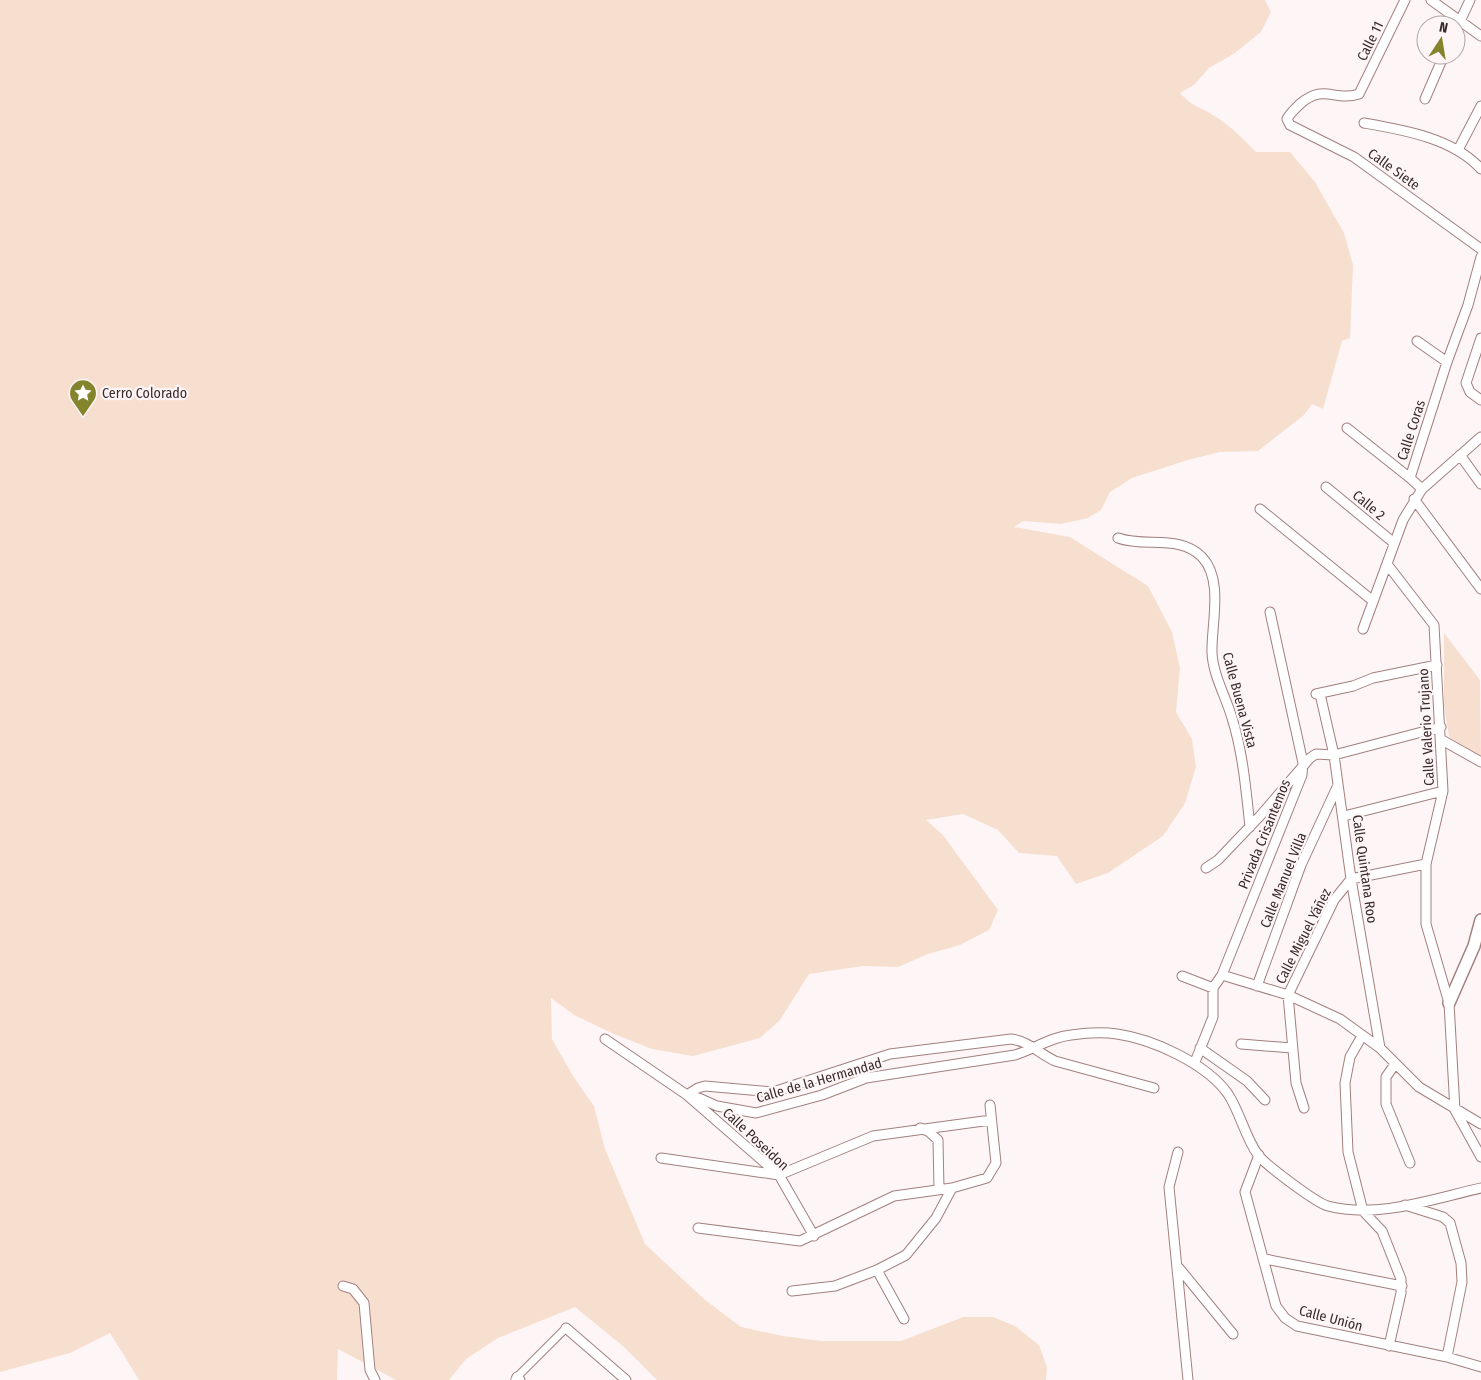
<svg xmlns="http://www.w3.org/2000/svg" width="1481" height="1380" viewBox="0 0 1481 1380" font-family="'Fira Sans Condensed',sans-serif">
<rect width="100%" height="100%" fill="#fef6f6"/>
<!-- green -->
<path fill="#f7dfd0" d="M0 0H1265L1271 12 1261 32 1235 53 1209 68 1194 85 1180 93C1195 109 1197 105 1213 115 1229 124 1243 139 1256 152H1290L1315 182 1344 233 1353 265 1350 338 1342 341 1323 409 1312 404 1304 415 1258 451 1220 452 1188 460 1132 478 1110 492 1101 510 1088 518 1061 524 1023 521 1014 527 1070 537 1148 586 1172 632 1180 668 1176 712 1192 739 1196 767 1185 803 1163 836 1108 873 1076 884 1057 856 1019 853 998 830 963 814 926 820 943 835 998 910 989 930 960 945 928 954 898 967 863 966 809 974 780 1020 760 1038 693 1056 652 1049 614 1034 574 1015 551 998 552 1039 573 1076 594 1106 605 1149 645 1244 704 1299 741 1327 783 1336 821 1341H901L963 1317H993L1015 1326 1039 1345 1047 1367 1046 1380H657L624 1347 575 1307 498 1338 466 1359 449 1380H396L338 1349 337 1380H139L110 1333 70 1353 0 1372Z
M1444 633 1480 680 1481 757 1449 737 1444 705Z"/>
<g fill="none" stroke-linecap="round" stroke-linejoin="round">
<!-- pedestrian casing -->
<g stroke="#a37f7f" stroke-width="9">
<path id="pedestrian" d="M515 1379 566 1328"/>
</g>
<!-- minor casing -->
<g stroke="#a37f7f" stroke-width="11">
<path id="minor" d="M1405 0 1359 94C1334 102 1324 83 1300 104 1295 109 1290 113 1287 119L1290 125 1354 157 1481 249
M1431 0 1481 36
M1456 30 1470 0
M1425 99 1444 55
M1364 123C1404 130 1453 138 1481 169
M1458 150 1481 106
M1481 338 1466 383 1470 392 1481 400
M1417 341 1447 362
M1347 428 1410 478
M1460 455 1481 484
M1326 487 1394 543
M1422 489 1481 437
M1414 499 1481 589
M1260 509 1373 601
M1118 538C1145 548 1180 534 1202 557 1224 580 1211 625 1212 653 1213 675 1226 697 1232 718 1243 753 1246 790 1250 827
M1387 564 1434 625 1443 791 1426 864V924L1449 1003 1455 1110 1481 1157
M1363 629 1403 520 1422 489 1410 478 1447 362 1468 305 1481 257
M1316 694 1353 686 1373 678 1437 665
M1320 694 1334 755 1351 879 1380 1048
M1442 740 1481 762
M1344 816 1443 791
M1206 868 1218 860 1260 816 1310 758 1316 754 1334 755 1441 727
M1222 975 1288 995 1340 1019 1380 1048 1419 1087 1481 1124
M1182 976 1213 988
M1257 986 1301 865 1338 785
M1362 1036 1350 1057 1345 1083 1348 1152 1363 1211 1382 1231 1401 1279V1293L1389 1346
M605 1039 687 1095 779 1175 814 1236
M1241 1044 1292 1048
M1200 1048 1247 1081 1265 1100
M1195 1062 1213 1017V988L1222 975 1302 775 1303 763 1270 612
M1395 1064 1386 1077V1104L1410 1163
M687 1095 698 1088 705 1086 773 1092 890 1054 1011 1039C1028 1041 1040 1054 1055 1061L1154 1088
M692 1099 699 1098 717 1106 756 1113 822 1095 866 1078 1015 1055C1034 1049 1051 1037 1071 1035 1085 1033 1103 1032 1117 1034 1153 1039 1207 1064 1228 1094 1240 1112 1245 1137 1258 1155 1266 1165 1316 1203 1328 1206 1378 1219 1432 1199 1481 1188
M1304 1108 1296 1083 1288 995 1334 900 1351 879 1426 864
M920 1128 928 1131 938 1140 939 1189
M1178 1152 1169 1187 1188 1380
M1259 1155 1245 1192 1276 1306 1285 1318 1297 1326 1447 1357 1481 1367
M661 1158 779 1175 873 1136 991 1120
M1405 1205 1443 1217 1450 1223 1461 1263 1462 1282 1447 1357
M698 1228 800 1241 894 1196 952 1188 987 1178 996 1163 990 1105
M1265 1259 1402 1286
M1179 1268 1233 1334
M877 1270 904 1319
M343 1286 353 1289 364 1303 370 1370 375 1380
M792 1291 835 1286 877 1270 906 1255 936 1218 952 1188
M566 1328 626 1380
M517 1377 520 1380"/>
</g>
<!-- tertiary casing -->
<g stroke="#a37f7f" stroke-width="14">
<path id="tertiary" d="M1449 1003 1474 946 1481 920"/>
</g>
<!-- pedestrian -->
<use href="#pedestrian" stroke="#fff" stroke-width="7"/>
<!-- minor -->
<use href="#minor" stroke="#fff" stroke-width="9"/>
<!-- tertiary -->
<use href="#tertiary" stroke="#fff" stroke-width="11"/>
</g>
<!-- icons -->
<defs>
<g id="sight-pin" transform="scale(1.4375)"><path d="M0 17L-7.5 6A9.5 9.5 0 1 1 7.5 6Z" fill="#84842d" stroke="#fef6f6"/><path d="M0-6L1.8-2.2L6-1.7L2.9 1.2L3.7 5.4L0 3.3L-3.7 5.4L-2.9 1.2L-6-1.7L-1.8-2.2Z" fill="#fff"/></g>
</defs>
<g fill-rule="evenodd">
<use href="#sight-pin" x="83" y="393"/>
</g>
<g text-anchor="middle" stroke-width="4.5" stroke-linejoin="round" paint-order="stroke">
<!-- street labels -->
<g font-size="14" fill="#3a2b2c" stroke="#fef6f6">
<text transform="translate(1370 41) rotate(-64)" y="5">Calle 11</text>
<text transform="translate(1394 169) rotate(36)" y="5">Calle Siete</text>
<text transform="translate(1411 430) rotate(-72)" y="5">Calle Coras</text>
<text transform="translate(1369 505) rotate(40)" y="5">Calle 2</text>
<text transform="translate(1240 700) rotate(75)" y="5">Calle Buena Vista</text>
<text transform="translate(1426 727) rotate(-93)" y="5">Calle Valerio Trujano</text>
<text transform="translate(1264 834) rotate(-68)" y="5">Privada Crisantemos</text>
<text transform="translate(1365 869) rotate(82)" y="5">Calle Quintana Roo</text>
<text transform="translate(1283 880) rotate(-68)" y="5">Calle Manuel Villa</text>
<text transform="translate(1303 936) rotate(-63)" y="5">Calle Miguel Yáñez</text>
<text transform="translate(819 1080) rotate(-16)" y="5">Calle de la Hermandad</text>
<text transform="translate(756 1139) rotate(43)" y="5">Calle Poseidon</text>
<text transform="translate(1331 1318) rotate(15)" y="5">Calle Unión</text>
</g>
<!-- poi labels -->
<g font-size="14" fill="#3a2b2c" stroke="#fef6f6" text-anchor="start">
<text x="102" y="398">Cerro Colorado</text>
</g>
</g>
<!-- north arrow -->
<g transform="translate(1441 40) rotate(12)"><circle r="24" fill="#fef6f6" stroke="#b0a5a5"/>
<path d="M0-4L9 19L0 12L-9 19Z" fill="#84842d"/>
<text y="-8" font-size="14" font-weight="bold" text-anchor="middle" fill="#3a2b2c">N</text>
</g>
</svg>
